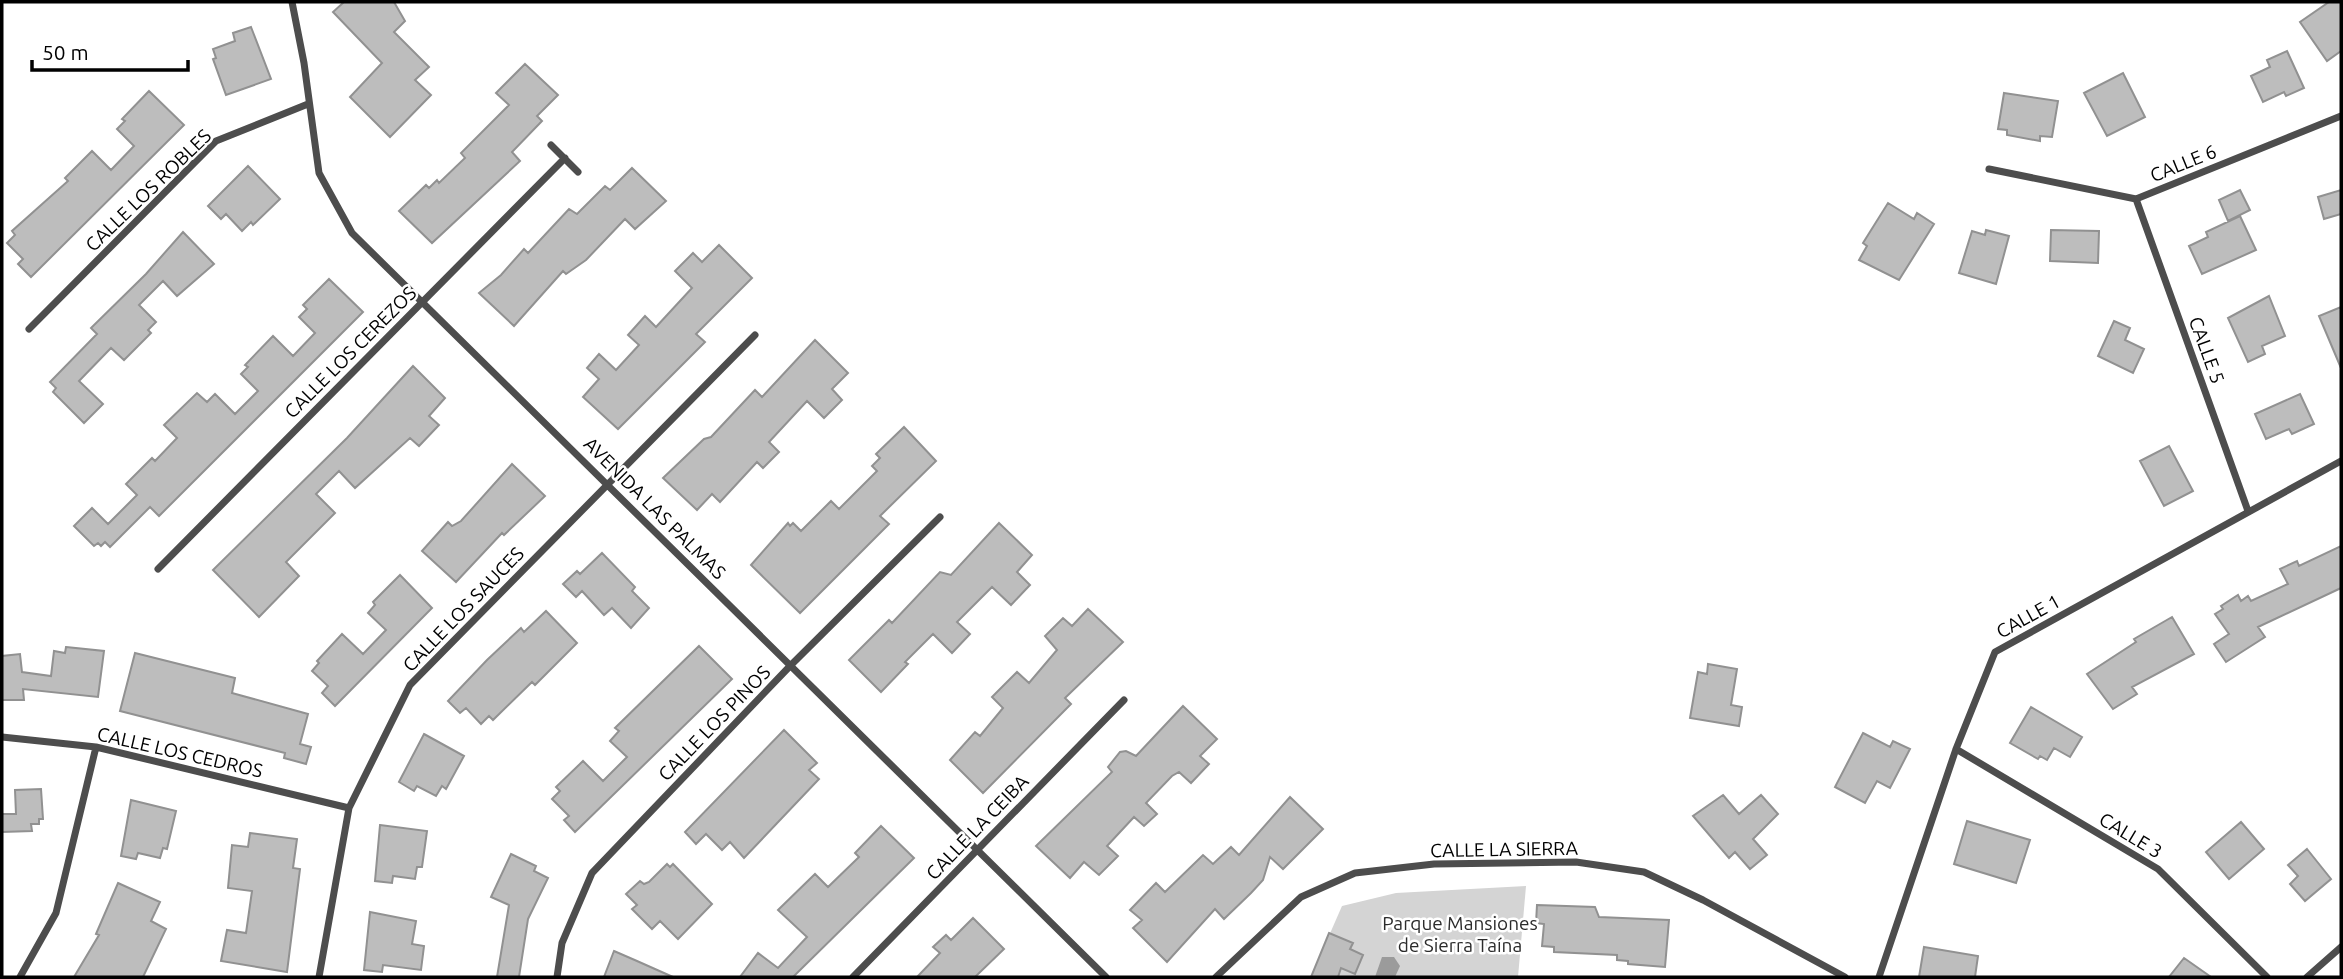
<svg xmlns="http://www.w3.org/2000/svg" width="2343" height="979" viewBox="0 0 2343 979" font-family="Ubuntu,sans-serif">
<rect width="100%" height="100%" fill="#fff"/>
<!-- green -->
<path fill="#d4d4d4" d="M1526 886 1518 977H1311L1342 906 1396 893Z"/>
<!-- water -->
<path fill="#9b9b9b" d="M1382 957H1394L1400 966 1395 977H1375Z"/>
<!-- building -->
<path fill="#bdbdbd" stroke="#919191" stroke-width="2" d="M344 2H394L405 21 394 32 429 67 415 80 431 95 390 137 350 97 382 63 333 12Z
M2329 2H2341V51L2327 61 2300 22Z
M251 27 271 79 226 95 213 59 216 58 213 49 235 41 233 33Z
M2287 51 2304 88 2286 96 2284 92 2263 102 2251 76 2270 67 2267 60Z
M525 64 558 95 537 116 542 121 512 152 520 161 432 243 399 211 426 185 429 188 437 180 439 183 465 158 461 153 509 105 496 93Z
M2123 73 2145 117 2107 136 2084 93Z
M149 91 184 125 31 277 18 264 23 259 7 243 15 235 12 231 68 181 65 178 92 151 111 170 134 146 117 129 125 121 122 119Z
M2004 93 2058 101 2052 137 2040 136V141L2007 135V130L1998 129Z
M248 166 280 199 253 225 251 222 242 231 226 214 221 219 208 206Z
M632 168 666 201 635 229 625 219 586 260 566 274 563 271 514 326 479 293 501 275 524 249 528 253 569 209 577 214 605 186 610 190Z
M2240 190 2250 210 2228 221 2219 200Z
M2341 190V214L2324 219 2318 197Z
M1888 203 1914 219 1917 213 1934 224 1899 280 1859 260 1867 246 1863 243Z
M2240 216 2256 250 2202 274 2189 246 2208 237 2206 232Z
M1986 230 2009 236 1996 284 1959 273 1972 231 1985 235Z
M2051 230 2099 231 2098 263 2050 261Z
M183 232 214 264 177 296 163 281 139 305 156 322 148 330 151 333 124 360 111 348 79 381 103 404 84 423 53 392 56 388 50 382 97 334 91 328 146 274Z
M719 245 752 278 696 334 705 342 618 429 583 397 599 379 587 368 599 354 616 370 639 345 628 335 645 316 656 327 692 288 675 271 693 253 702 262Z
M329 279 363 312 159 516 150 507 110 547 105 542 101 546 98 543 94 546 74 526 92 508 108 524 137 495 126 484 152 458 155 461 177 438 164 425 197 393 207 402 215 394 235 414 258 391 241 374 248 367 245 365 273 336 293 356 315 333 299 317 307 309 303 305Z
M2269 296 2285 336 2262 346 2265 354 2248 362 2228 318Z
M2341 307V368L2319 316Z
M2114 321 2130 328 2125 340 2144 349 2133 373 2098 356Z
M815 340 848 373 832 389 842 400 824 418 807 401 769 442 779 452 763 468 757 462 720 502 712 494 697 510 663 478 704 439 711 437 755 390 762 397Z
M413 366 445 398 429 416 439 425 419 446 410 438 355 488 339 471 316 494 335 513 286 562 299 576 259 617 213 570 347 438Z
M2300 394 2314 424 2292 434 2289 429 2266 439 2255 414Z
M904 427 936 461 880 516 889 524 800 613 751 565 788 523 790 526 793 523 801 531 831 501 839 509 877 471 872 466 880 458 876 454Z
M2169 446 2193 491 2164 506 2140 461Z
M512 464 545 496 504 535 502 533 456 582 422 551 448 522 452 526 461 521Z
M999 523 1032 555 1017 572 1030 585 1011 605 992 587 957 622 970 634 952 653 933 634 905 662 908 664 881 692 849 660 889 620 892 623 940 572 951 575Z
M2341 546V588L2258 627 2265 637 2226 662 2214 644 2229 634 2215 614 2223 609 2221 606 2238 595 2241 601 2248 596 2251 601 2288 584 2280 569 2297 561 2299 566Z
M602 553 635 587 632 591 649 608 631 628 612 608 604 615 582 591 576 597 563 584 577 571 580 574Z
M400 575 432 608 335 706 322 693 328 686 312 671 319 663 317 661 342 634 363 654 386 630 368 613 375 605 373 602Z
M1088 609 1123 642 1065 698 1071 704 983 793 950 760 975 732 980 736 1003 708 992 697 1017 672 1029 683 1057 650 1045 636 1063 618 1072 626Z
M546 611 577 643 535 685 532 682 493 720 489 716 481 724 466 708 460 713 448 701 487 660 521 628 524 632Z
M2172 617 2194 654 2132 687 2137 694 2113 709 2087 674 2136 642 2134 639Z
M699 646 732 679 575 832 564 820 569 816 552 799 560 791 556 787 583 761 603 781 627 757 610 741 619 731 615 728Z
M66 647 104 651 98 697 23 689 24 700H2V656L20 654 22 672 51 676 54 651 65 653Z
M135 653 235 678 232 693 308 714 300 744 311 747 306 764 284 758 285 753 120 711Z
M1708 664 1737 669 1731 705 1742 707 1739 726 1690 718 1698 672 1707 674Z
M1183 706 1217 739 1200 756 1209 764 1191 783 1179 772 1172 776 1146 803 1157 814 1144 826 1134 817 1107 846 1118 856 1099 875 1084 862 1070 878 1036 846 1112 772 1108 767 1120 752 1126 751 1136 756Z
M2031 707 2082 737 2070 757 2054 748 2047 760 2040 756 2038 759 2010 743Z
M784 730 817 763 809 770 819 779 744 858 730 842 722 850 706 834 696 844 685 832Z
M1863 733 1890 747 1893 741 1910 749 1890 788 1877 781 1865 803 1835 787Z
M424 734 464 756 446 789 442 786 436 796 417 786 414 791 399 782Z
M41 789 43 819H39V824H31L32 831 2 832V814H16L15 790Z
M1723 795 1739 814 1761 795 1778 814 1753 839 1767 855 1750 869 1735 852 1729 858 1693 816Z
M1290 797 1323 829 1283 869 1270 857 1263 880 1251 893 1224 919 1215 909 1167 962 1133 928 1142 920 1130 910 1156 883 1165 892 1203 855 1213 864 1231 847 1239 855Z
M131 800 176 811 167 849 163 848 160 858 138 853 136 859 121 856Z
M1967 821 2030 840 2016 883 1954 864Z
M2241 822 2264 849 2229 879 2206 852Z
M380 825 427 831 422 867H417L415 879 393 876 392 883 375 881Z
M881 826 914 858 793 977H740L758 953 778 968 807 937 778 910 815 874 828 887 859 857 855 853Z
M250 833 297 839 293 868 300 869 287 972 221 961 227 930 246 933 252 891 228 888 232 845 248 847Z
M2307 849 2331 879 2305 901 2290 884 2298 876 2288 865Z
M511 854 536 866 534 871 548 878 528 919 519 977H497L509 905 491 897Z
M667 864 670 867 673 864 712 904 678 939 660 921 652 929 632 909 637 905 626 894 640 881 644 884 649 882Z
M118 883 160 902 151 921 166 929 143 977H74L99 935 96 934Z
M1537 905 1595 907 1599 917 1669 920 1665 967 1628 964V961L1617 960V955L1554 952V947L1542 946 1544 924 1536 923Z
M370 912 416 921 412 944 424 946 421 970 383 965 382 972 364 970Z
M973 918 1004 949 975 977H917L940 953 933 947 946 935 951 940Z
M1329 933 1353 943 1350 949 1363 955 1355 974 1341 968 1338 977H1311Z
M1924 947 1978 956 1975 977H1919Z
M614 951 637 961 673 977H604Z
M2184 958 2211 977H2169Z"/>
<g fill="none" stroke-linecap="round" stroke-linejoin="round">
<!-- minor -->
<path stroke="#4d4d4d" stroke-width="7" d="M292 2 304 63 319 173 352 233 1106 977
M551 145 578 172
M1989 169 2136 199 2341 116
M2136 199 2248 511
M29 329 216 141 308 104
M158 569 565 158
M2 737 96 747 349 808
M1956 749 2158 869 2267 977
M20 977 56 913 96 747
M319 977 349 808 410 685 755 335
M557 977 562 943 592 873 791 665 940 517
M853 977 1124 700
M1216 977 1301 897 1355 873 1434 864 1576 862 1644 872 1703 900 1845 977
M1879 977 1956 749 1995 652 2341 461
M2307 977 2341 947"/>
</g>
<g text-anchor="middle" stroke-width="5" stroke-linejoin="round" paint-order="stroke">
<!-- street labels -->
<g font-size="19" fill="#000" stroke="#fff">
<text transform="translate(2183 163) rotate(-22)" y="7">CALLE 6</text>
<text transform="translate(148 190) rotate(-44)" y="7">CALLE LOS ROBLES</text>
<text transform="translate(2207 350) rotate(70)" y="7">CALLE 5</text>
<text transform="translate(350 352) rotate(-45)" y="7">CALLE LOS CEREZOS</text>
<text transform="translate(655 508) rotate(45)" y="7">AVENIDA LAS PALMAS</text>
<text transform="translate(463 609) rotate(-46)" y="7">CALLE LOS SAUCES</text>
<text transform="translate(2028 616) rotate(-29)" y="7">CALLE 1</text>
<text transform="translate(714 723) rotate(-46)" y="7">CALLE LOS PINOS</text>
<text transform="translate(180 752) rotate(13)" y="7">CALLE LOS CEDROS</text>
<text transform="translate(977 827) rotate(-46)" y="7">CALLE LA CEIBA</text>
<text transform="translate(2131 835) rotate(31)" y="7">CALLE 3</text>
<text transform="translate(1504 849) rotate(-1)" y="7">CALLE LA SIERRA</text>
</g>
<!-- park labels -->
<g font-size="19" fill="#2b2b2b" stroke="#fff">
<text x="1460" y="930">Parque Mansiones<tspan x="1460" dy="22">de Sierra Taína</tspan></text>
</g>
</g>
<!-- border -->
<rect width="2343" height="979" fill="none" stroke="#000000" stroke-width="7"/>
<!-- scale -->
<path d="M32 60v10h156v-10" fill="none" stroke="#000000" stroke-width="3.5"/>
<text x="42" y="60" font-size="21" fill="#000000" stroke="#ffffff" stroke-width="5" paint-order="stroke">50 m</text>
</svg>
